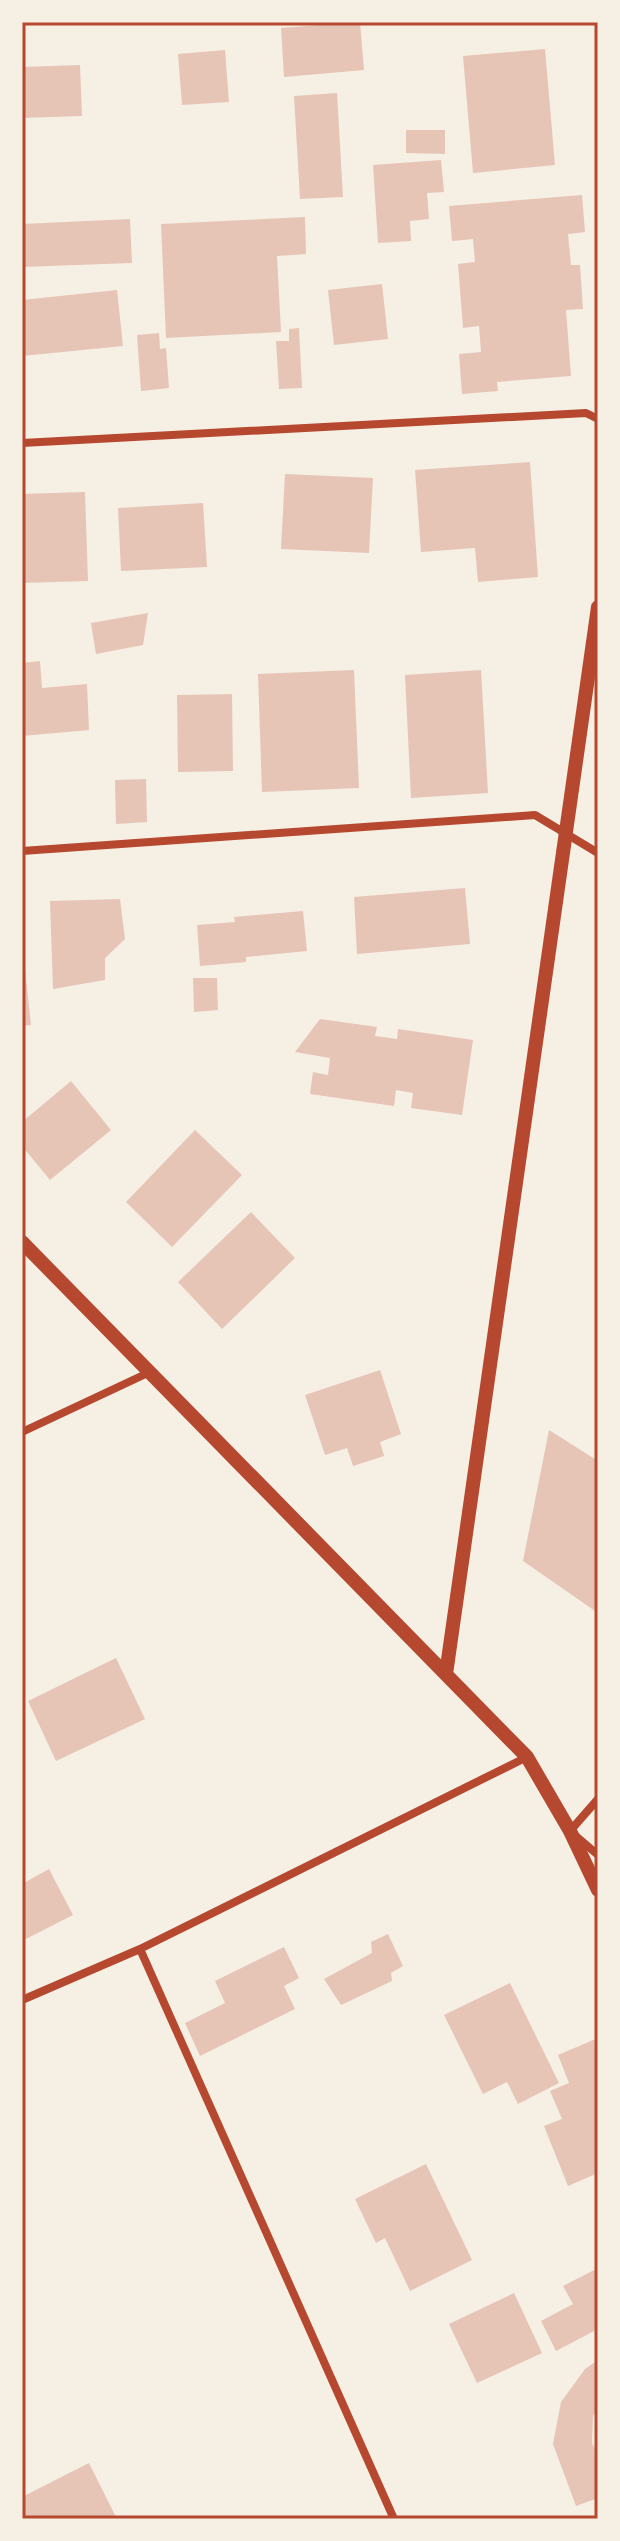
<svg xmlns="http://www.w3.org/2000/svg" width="620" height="2541" viewBox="0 0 620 2541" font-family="'Titillium Web',sans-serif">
<rect width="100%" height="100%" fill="#f6efe4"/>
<!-- building -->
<path fill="#e6c5b7" d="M360 22 364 70 284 77 281 28Z
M545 49 555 165 473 173 463 56Z
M225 50 229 102 182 105 178 54Z
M80 65 82 116 22 118V67Z
M337 93 343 197 300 199 294 96Z
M406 130H445V154L406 153Z
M441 160 444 192 427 193 429 219 410 221 411 241 378 243 373 165Z
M582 195 585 232 568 234 571 265H580L583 309 566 310 571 376 497 382 498 391 462 394 459 354 481 352 479 326 463 328 458 264 475 262 473 239 452 241 449 206Z
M305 217 306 254 277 256 281 332 166 338 161 224Z
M130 219 132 263 22 267V224Z
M382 284 388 339 334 345 328 290Z
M117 290 123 346 22 356V300Z
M299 328 302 388 279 389 276 341H289V329Z
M159 333 160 349 166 348 169 388 141 391 137 335Z
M530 462 538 577 478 582 475 548 421 552 415 470Z
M285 474 373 478 369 553 281 549Z
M85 492 88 581 22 583V494Z
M203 503 207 567 121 571 118 508Z
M148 613 143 645 96 654 91 623Z
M40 661 42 688 87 684 89 730 22 736V663Z
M354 670 359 788 262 792 258 674Z
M481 670 488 793 411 798 405 675Z
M232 694 233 771 178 772 177 695Z
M146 779 147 822 116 824 115 780Z
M465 888 470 944 357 954 354 897Z
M120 899 125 939 105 958V980L53 989 50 901Z
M303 911 307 951 246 957V962L200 966 197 925 235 922 234 917Z
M22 960H24L31 1025 22 1026Z
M193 978H217L218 1010 194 1012Z
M320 1019 377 1027 375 1036 397 1039 398 1029 473 1040 462 1115 411 1108 413 1093 396 1090 394 1106 310 1094 313 1072 328 1075 330 1058 295 1052Z
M71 1081 111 1130 50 1180 22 1146V1122Z
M195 1130 242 1175 172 1247 126 1202Z
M251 1212 295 1258 222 1329 178 1282Z
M380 1370 401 1434 380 1442 384 1456 353 1466 347 1448 325 1455 305 1395Z
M549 1430 598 1461V1613L523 1561Z
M116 1658 145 1719 56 1761 28 1701Z
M49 1869 73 1915 22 1941V1884Z
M388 1934 403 1966 391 1973 392 1981 341 2005 324 1979 372 1953 371 1942Z
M284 1947 299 1978 284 1986 295 2009 200 2056 185 2023 225 2003 215 1981Z
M510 1983 559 2083 518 2104 507 2082 483 2094 444 2015Z
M598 2038V2173L568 2186 544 2126 562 2119 550 2091 569 2083 558 2055Z
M426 2164 472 2260 410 2291 385 2238 376 2243 355 2199Z
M598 2268V2329L556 2351 541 2321 573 2304 563 2286Z
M514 2293 542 2353 477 2383 449 2324Z
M598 2360V2408L593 2416 592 2443 598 2456V2498L576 2506 553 2444 561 2402 585 2369Z
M89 2463 117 2519H22V2497Z"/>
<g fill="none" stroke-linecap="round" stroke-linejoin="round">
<!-- minor -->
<path stroke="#b5482f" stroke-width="8" d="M22 443 586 413 598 419
M22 851 535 815 598 853
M22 1432 150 1372
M598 1799 570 1831 598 1855
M140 1949 394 2519
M22 2000 140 1949 527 1757"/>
<!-- tertiary -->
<path stroke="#b5482f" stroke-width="14" d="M22 1242 527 1757 570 1831 598 1890
M446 1674 598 607"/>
</g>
<!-- border -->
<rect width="620" height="2541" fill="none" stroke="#f6efe4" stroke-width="48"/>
<rect x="24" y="24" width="572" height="2493" fill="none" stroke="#b5482f" stroke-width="3"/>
</svg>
